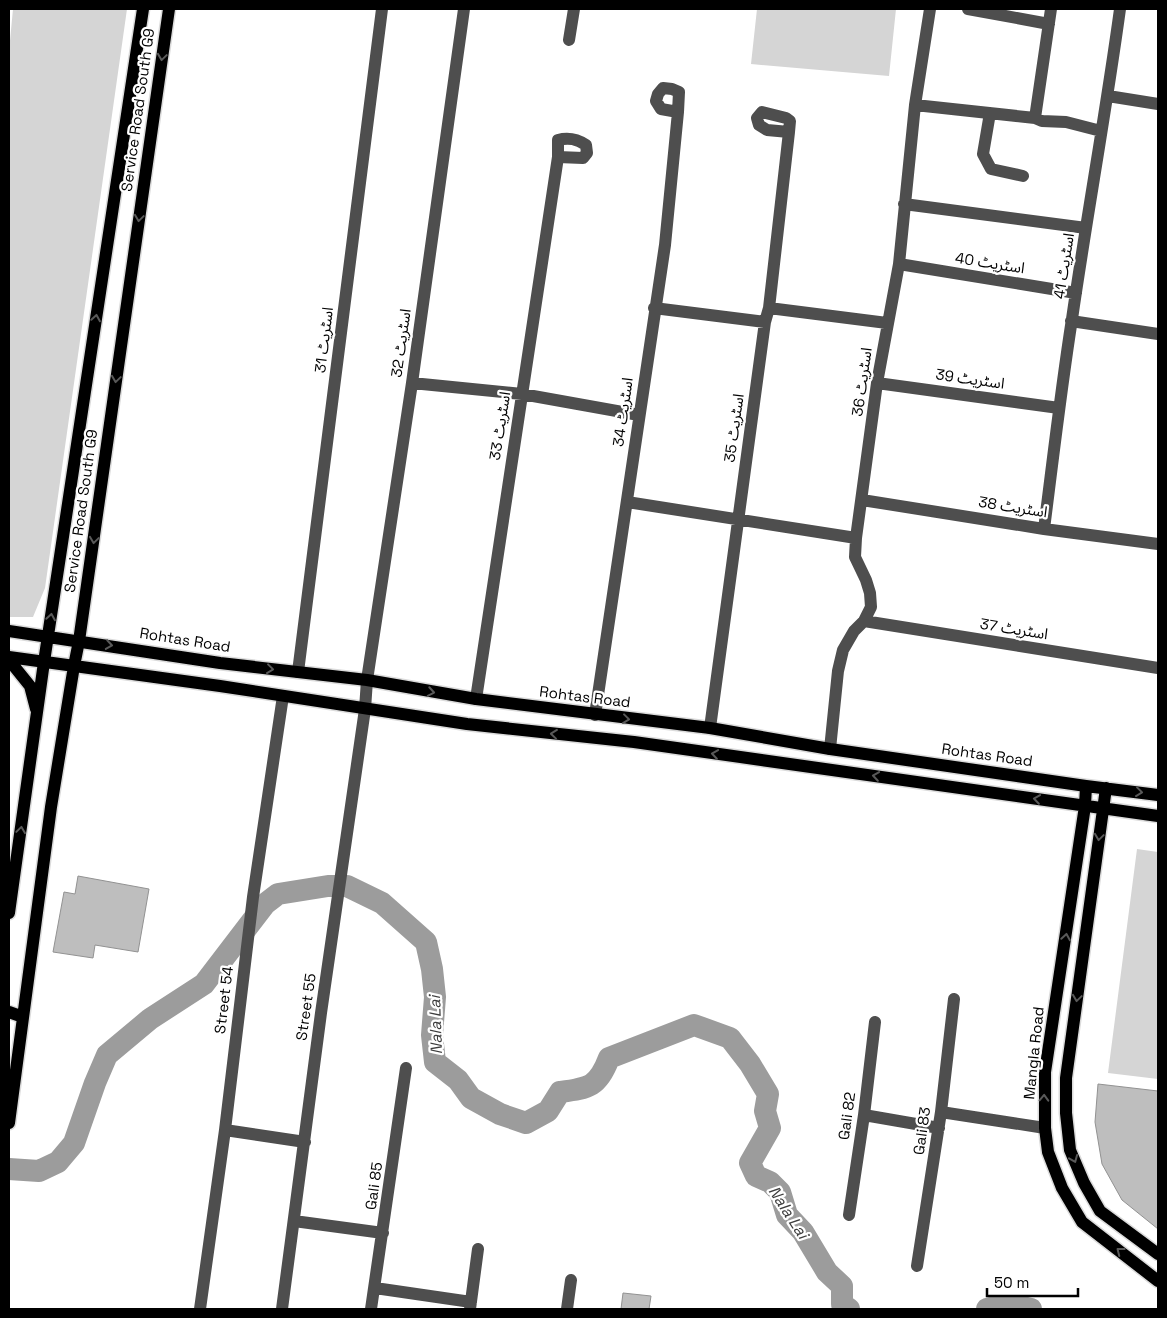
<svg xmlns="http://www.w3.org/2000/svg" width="1167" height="1318" viewBox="0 0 1167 1318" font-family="'Space Grotesk','Noto Sans Arabic',sans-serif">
<rect width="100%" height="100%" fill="#fff"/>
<!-- green -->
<path fill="#d5d5d5" d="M13 9H127L45 588 33 617H9V51Z
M757 9H896L889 76 751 64Z
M1137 849 1158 852V1079L1108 1073Z"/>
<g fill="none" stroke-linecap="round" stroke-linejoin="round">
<!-- river -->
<path stroke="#9c9c9c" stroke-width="22" d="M9 1169 39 1171 58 1162 74 1143 95 1083 107 1055 150 1019 204 984 265 904 278 894 328 886H347L382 903 426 942 432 969 435 997 432 1035 435 1062 458 1080 471 1098 500 1114 526 1123 548 1111 560 1092C589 1088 598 1087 609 1058L694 1025 730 1038 750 1064 768 1094 765 1111 770 1128 750 1163 756 1176 770 1182 780 1192 787 1215 803 1232 827 1272 842 1286V1304L849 1309
M987 1309C999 1305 1019 1305 1031 1309"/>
</g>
<!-- building -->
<path fill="#bebebe" stroke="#929292" d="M78 876 149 889 138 952 95 945 93 958 53 952 64 892 75 894Z
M1098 1084 1158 1091V1229L1122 1200 1102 1164 1095 1122Z
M623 1293 651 1296 649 1309H621Z"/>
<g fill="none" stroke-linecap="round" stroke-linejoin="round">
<!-- major casing -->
<g stroke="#dbdbdb" stroke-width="15">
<path id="major" d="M9 631 220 663 367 680 476 699 710 728 830 749 1086 786 1158 795
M9 657 220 686 467 724 634 742 1158 816
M9 660 30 686 36 709
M1086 786 1085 806 1045 1072V1128L1048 1152 1062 1188 1082 1222 1158 1281
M1106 788 1066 1078V1113L1070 1150 1084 1183 1100 1211 1158 1254
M9 913 44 662 143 9
M9 1012 23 1017
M9 1123 51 807 74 666 79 641 169 9"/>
</g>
<!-- minor -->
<path stroke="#4e4e4e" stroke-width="12" d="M968 9 1049 24
M569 40 574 9
M1108 96 1158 104
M915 105 1035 118 1042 121 1066 122 1101 131
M990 113 983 154 991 169 1023 176
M1035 118 1051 9
M904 204 1086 228
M899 264 1076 293
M654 308 765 322
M769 308 887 323
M1071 321 1158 334
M412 383 522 394 639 415
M877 383 1059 408
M862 500 1044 529 1158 544
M627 502 856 538
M1044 529C1053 459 1061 389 1072 319 1087 215 1106 112 1120 9
M864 621 1158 668
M298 672 382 9
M476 699 558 157V140C569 137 577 139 586 145L587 153 583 158 558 157
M595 715 665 245 678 112 679 92 672 89 663 88 658 94 656 101 661 109 678 112
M710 728 765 322 769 308 789 132 790 121 786 118 762 112 757 118 759 125 767 130 789 132
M830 749 838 671 843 650 854 631 864 621 871 607 870 593 866 580 855 557 856 538 877 383 899 264 915 105 930 9
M941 1112 1045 1128
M864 1115 939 1128
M225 1130 305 1142
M849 1215 864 1115 875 1022
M294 1221 383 1233
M917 1266 941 1112 954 999
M375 1288 471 1302
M200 1309 225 1130 253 897 283 696
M282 1309 321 1013 365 709 367 680 412 383 464 9
M371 1309 406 1068
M470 1309 478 1249
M567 1309 571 1280"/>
<!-- major -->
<use href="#major" stroke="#000" stroke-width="12"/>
</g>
<!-- one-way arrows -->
<defs><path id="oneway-chevron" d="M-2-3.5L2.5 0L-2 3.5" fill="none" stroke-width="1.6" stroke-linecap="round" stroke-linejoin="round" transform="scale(1.25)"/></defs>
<g stroke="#595959">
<use href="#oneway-chevron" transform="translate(162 57) rotate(98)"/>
<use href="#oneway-chevron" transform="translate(139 218) rotate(98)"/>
<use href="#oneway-chevron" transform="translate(96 318) rotate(-81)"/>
<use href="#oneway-chevron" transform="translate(116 379) rotate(98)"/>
<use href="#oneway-chevron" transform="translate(94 540) rotate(98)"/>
<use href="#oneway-chevron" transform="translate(51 617) rotate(-81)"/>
<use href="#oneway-chevron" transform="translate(109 645) rotate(9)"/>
<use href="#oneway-chevron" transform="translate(270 669) rotate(7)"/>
<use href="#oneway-chevron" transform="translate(431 692) rotate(10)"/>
<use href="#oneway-chevron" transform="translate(626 719) rotate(7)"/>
<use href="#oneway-chevron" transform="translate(554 734) rotate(-174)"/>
<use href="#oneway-chevron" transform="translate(715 754) rotate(-172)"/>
<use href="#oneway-chevron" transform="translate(876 776) rotate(-172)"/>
<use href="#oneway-chevron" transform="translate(1139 792) rotate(7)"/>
<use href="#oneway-chevron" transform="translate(1037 799) rotate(-172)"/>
<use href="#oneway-chevron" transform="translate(21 830) rotate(-82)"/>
<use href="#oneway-chevron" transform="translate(1099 837) rotate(98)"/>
<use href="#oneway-chevron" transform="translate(1066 937) rotate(-81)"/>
<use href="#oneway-chevron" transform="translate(1077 998) rotate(98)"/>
<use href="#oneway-chevron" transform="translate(1044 1098) rotate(-88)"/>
<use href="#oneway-chevron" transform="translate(1074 1159) rotate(68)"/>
<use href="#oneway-chevron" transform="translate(1120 1251) rotate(-142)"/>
</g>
<g text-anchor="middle" stroke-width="4.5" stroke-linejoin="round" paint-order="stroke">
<!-- street labels -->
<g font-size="15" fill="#000" stroke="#fff">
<text transform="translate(138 110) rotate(-82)" y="5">Service Road South G9</text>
<text transform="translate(990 263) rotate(9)" y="5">اسٹریٹ 40</text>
<text transform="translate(1064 266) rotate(-81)" y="5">اسٹریٹ 41</text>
<text transform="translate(324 340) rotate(-83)" y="5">اسٹریٹ 31</text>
<text transform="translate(401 343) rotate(-82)" y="5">اسٹریٹ 32</text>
<text transform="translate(970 379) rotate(8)" y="5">اسٹریٹ 39</text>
<text transform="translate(862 382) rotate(-82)" y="5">اسٹریٹ 36</text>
<text transform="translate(623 412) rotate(-82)" y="5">اسٹریٹ 34</text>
<text transform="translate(500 426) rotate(-81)" y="5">اسٹریٹ 33</text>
<text transform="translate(734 428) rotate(-82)" y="5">اسٹریٹ 35</text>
<text transform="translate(1013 507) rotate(9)" y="5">اسٹریٹ 38</text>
<text transform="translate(81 511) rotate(-82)" y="5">Service Road South G9</text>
<text transform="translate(1014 629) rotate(9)" y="5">اسٹریٹ 37</text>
<text transform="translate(185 640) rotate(9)" y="5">Rohtas Road</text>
<text transform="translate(585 697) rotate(7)" y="5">Rohtas Road</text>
<text transform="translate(987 755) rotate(8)" y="5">Rohtas Road</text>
<text transform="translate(224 1000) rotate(-83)" y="5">Street 54</text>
<text transform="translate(306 1007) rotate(-82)" y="5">Street 55</text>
<text transform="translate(1034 1053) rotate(-84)" y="5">Mangla Road</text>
<text transform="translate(847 1116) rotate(-82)" y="5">Gali 82</text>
<text transform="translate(922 1131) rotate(-82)" y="5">Gali 83</text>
<text transform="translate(374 1186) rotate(-82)" y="5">Gali 85</text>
</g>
<!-- water labels -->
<g font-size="16" font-style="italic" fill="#3d3d3d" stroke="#fff">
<text transform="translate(435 1025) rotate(-92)" y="6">Nala Lai</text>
<text transform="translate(789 1212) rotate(57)" y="6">Nala Lai</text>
</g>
</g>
<!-- border -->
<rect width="1167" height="1318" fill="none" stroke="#000000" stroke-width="20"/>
<!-- scale -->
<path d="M987 1288v8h91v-8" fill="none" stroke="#000000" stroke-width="2.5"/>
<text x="994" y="1288" font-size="15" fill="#000000" stroke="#ffffff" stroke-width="4" paint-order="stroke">50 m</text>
</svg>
